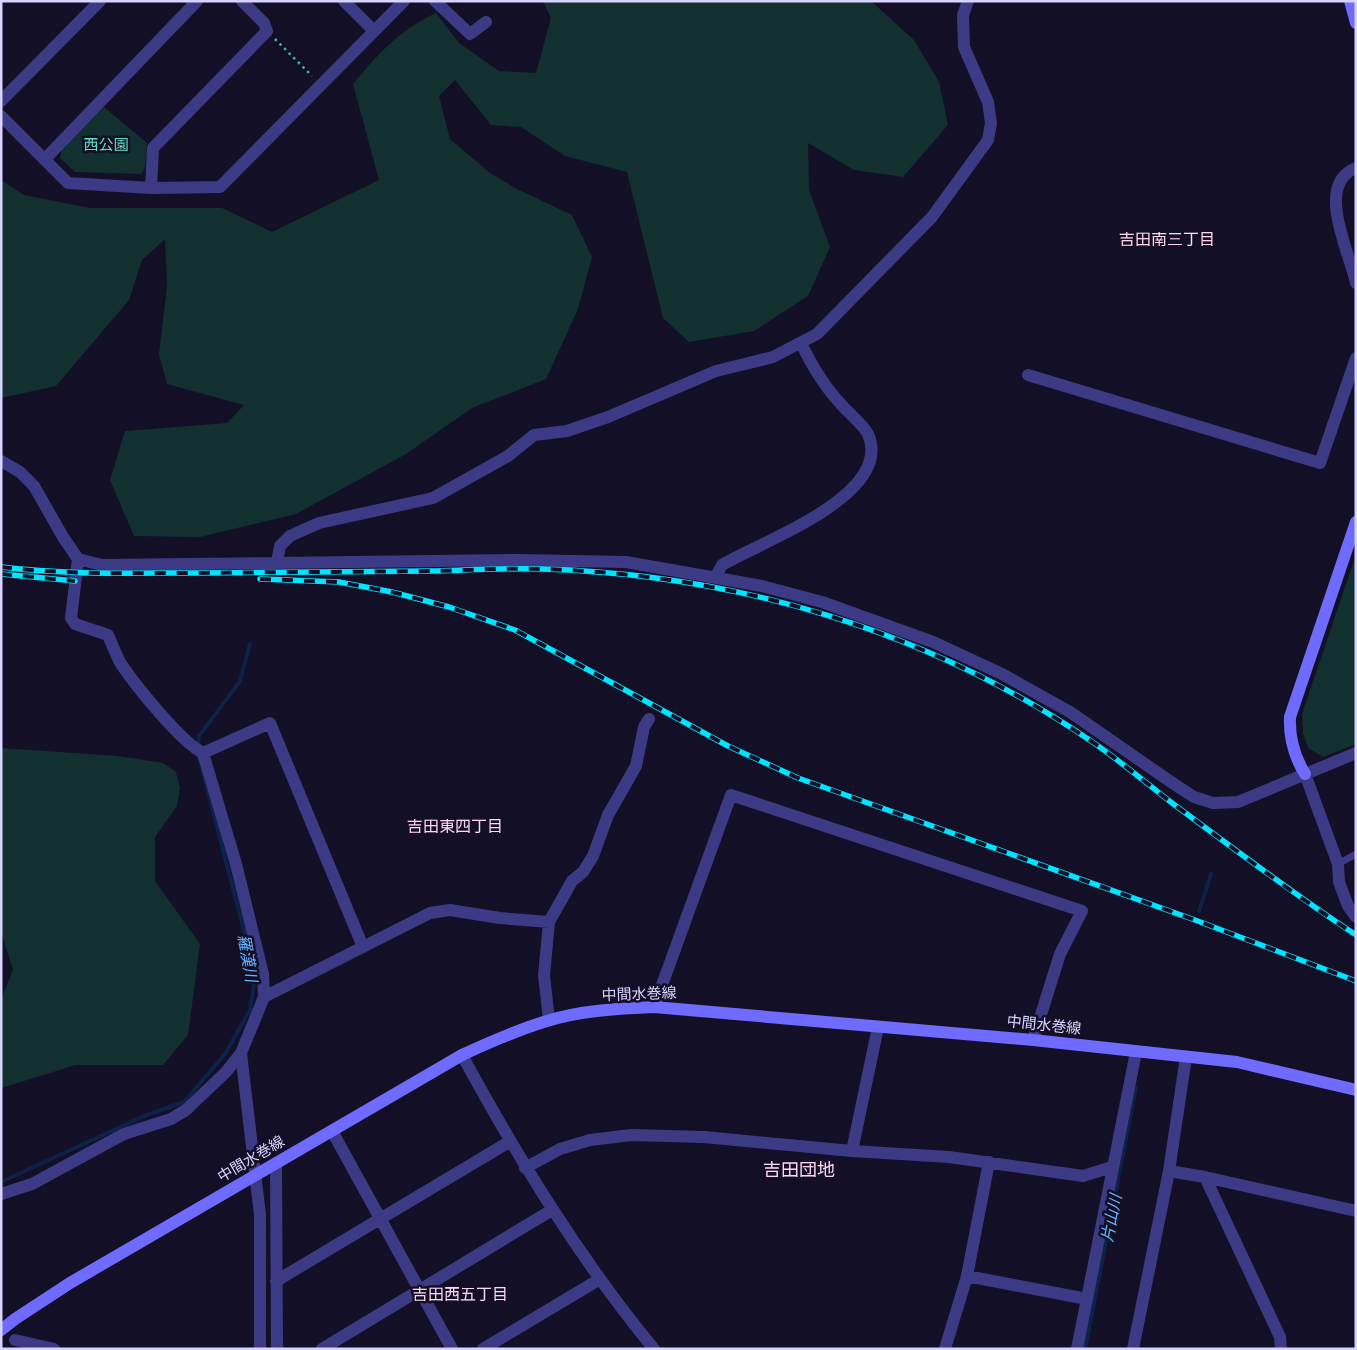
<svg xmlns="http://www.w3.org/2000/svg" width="1357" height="1350" viewBox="0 0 1357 1350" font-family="'Noto Sans','Noto Sans JP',sans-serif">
<rect width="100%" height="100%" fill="#130f26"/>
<!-- green -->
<path fill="#12302f" d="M543 1H871L914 40 939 82 948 125 903 177 854 170 808 143 809 190 830 247 808 296 754 331 689 342 663 318 627 172 565 156 521 127 491 125 455 80 439 96 450 139 490 173 517 189 572 215 592 257 578 309 546 379 472 408 406 454 296 514 200 537 134 536 110 480 125 431 227 423 244 405 167 384 159 354 167 287 165 239 142 260 129 300 56 386 1 398V180L24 195 90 208H222L272 232 379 180 353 84C378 54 399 30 436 13L459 43 499 71 536 73 551 18Z
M104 107 147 143 145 168 141 174 75 172 60 158 62 148Z
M1356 555V744L1323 757 1308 748 1303 733 1302 714Z
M1 748 118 756 163 763 176 772 180 788 177 806 155 837V881L200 944 188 1035 163 1065H76L1 1088V999L13 970 1 931Z"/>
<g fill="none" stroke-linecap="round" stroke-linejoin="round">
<!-- stream -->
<path stroke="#0c2248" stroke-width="4" d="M198 746 199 736 240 681 250 644
M1199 911 1211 874
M1 1182 144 1116 184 1102 225 1054 250 1010 254 985 248 946 198 753
M1085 1349 1136 1087"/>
<!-- path -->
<path stroke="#2fb8b0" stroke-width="2.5" stroke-dasharray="2.5 4" stroke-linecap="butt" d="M275 39 312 76"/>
<!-- lane -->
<path stroke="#3d3a85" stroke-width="7" d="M1338 864 1356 854"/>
<!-- street -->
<path stroke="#3d3a85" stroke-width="12" d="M344 1 374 31
M435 1 470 34 486 22
M1 101 100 1
M1 116 68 183 151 188 220 187 404 1
M45 159 197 1
M1356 168C1314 184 1350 253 1356 283
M151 188 153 148 267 31 264 23 242 1
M1028 375 1320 463 1356 358
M1 461 20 472 34 486 63 537 78 559 102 565 518 560 626 562 762 586 822 602 933 642 1002 674 1070 712 1174 784 1194 797 1213 803 1238 802 1356 753
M277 562 280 546 290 536 319 523 433 498 508 456 534 435 567 431 608 417 716 371 773 357 817 334 932 217 988 140 991 123 988 102 964 47 963 15 968 1
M716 576 722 565C760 542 895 495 868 434 862 423 848 413 840 403 824 386 811 364 801 343
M203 753 270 723 363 947
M1305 774 1338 864 1339 882 1348 906 1356 917
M264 997 430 913 450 910 500 918 549 922
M654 1007 731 795 1082 911 1060 954 1033 1040
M549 1020 544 975 549 922 572 881 583 872 593 856 608 815 636 766 644 727 649 719
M241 1053 260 1215V1349
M462 1055C518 1158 579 1258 654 1349
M332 1131 452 1349
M852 1151 878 1027
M276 1163 277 1349
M525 1168 560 1149 590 1140 631 1135 704 1137 852 1151 949 1157 1083 1176 1112 1167
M1169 1171 1205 1177 1356 1211
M1205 1177 1280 1337 1281 1349
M1 1194 32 1184 124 1134 171 1119 186 1110 226 1072 241 1053 264 997 263 974 236 864 203 753C180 741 136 686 121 664 116 655 112 644 108 635L75 624 71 618 78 559
M967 1276 1087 1299
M276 1281 509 1142
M15 1340 54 1349
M322 1349 552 1210
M483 1349 600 1279
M945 1349 967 1276 989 1162
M1077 1349 1136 1052
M1133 1349 1169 1171 1186 1057"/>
<!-- secondary -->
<path stroke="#6f6bff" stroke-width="12" d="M1350 1 1356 23
M1305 774C1294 756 1289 738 1290 717L1356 522
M1 1330 15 1319 70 1283 462 1055C490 1042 517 1030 547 1021 581 1010 618 1009 654 1007L1033 1040 1237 1062 1356 1090"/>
<!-- rail casing -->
<g stroke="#00e5ff" stroke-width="5.5">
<path id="rail" d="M1 567C67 575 132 573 198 573 276 572 354 572 432 571 468 570 505 568 541 569 736 574 929 631 1091 741 1119 760 1145 782 1172 803 1233 848 1293 894 1356 935
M1 574 75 581
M260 579 339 582 392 592 449 607 515 630 728 746 798 778 1195 920 1356 981"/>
</g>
<!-- rail -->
<use href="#rail" stroke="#130f26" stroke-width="4" stroke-dasharray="11" stroke-linecap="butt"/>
</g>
<g text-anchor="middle" stroke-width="5" stroke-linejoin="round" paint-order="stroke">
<!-- park labels -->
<g font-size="15" fill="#5fe0c0" stroke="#130f26">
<text x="106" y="150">西公園</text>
</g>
<!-- street labels -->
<g font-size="15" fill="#d9d4ff" stroke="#130f26">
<text transform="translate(639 994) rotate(-2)" y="5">中間水巻線</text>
<text transform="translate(1044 1025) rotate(6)" y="5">中間水巻線</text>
<text transform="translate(251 1159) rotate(-31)" y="5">中間水巻線</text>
</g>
<!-- neighbourhood labels -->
<g font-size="16" fill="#ffd6f0" stroke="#130f26">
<text x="1167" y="245">吉田南三丁目</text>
<text x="455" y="832">吉田東四丁目</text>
<text x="460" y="1300">吉田西五丁目</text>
</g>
<!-- water labels -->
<g font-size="16" font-style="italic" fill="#62b6ff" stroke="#130f26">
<text transform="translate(248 958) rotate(80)" y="6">羅漢川</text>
<text transform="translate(1111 1218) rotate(-79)" y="6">片山川</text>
</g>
<!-- quarter labels -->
<g font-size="18" fill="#ffd6f0" stroke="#130f26">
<text x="799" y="1176">吉田団地</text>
</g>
</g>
<!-- border -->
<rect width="1357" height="1350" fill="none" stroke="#d9d4ff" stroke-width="5"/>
</svg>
